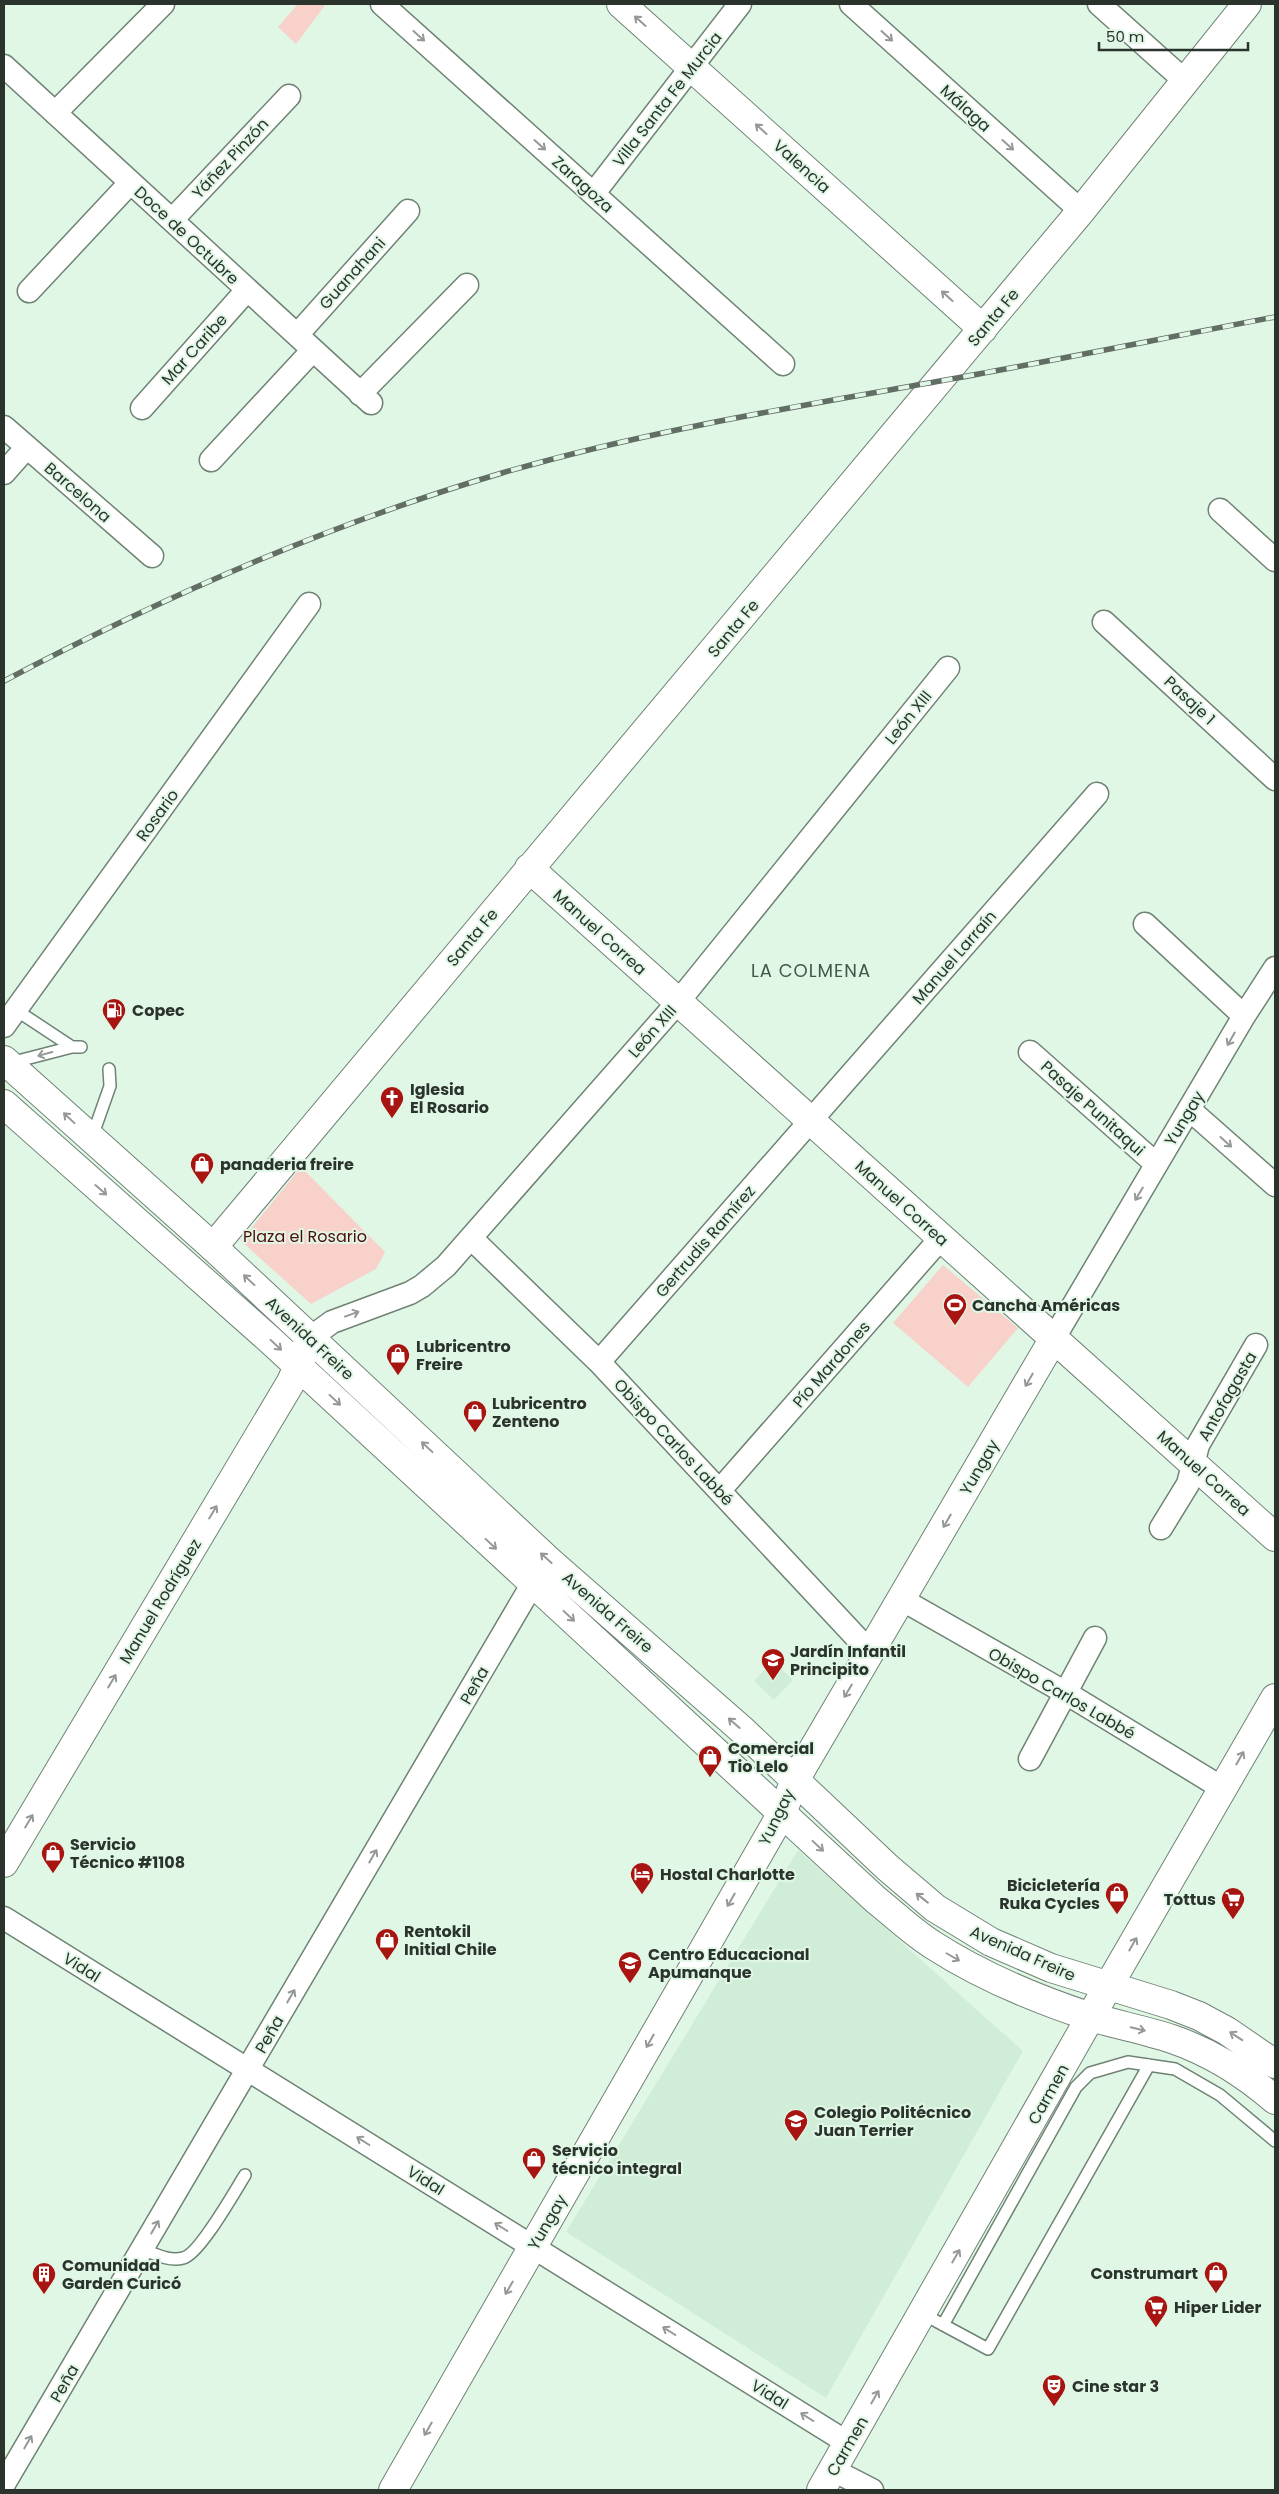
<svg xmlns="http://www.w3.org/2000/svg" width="1279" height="2494" viewBox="0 0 1279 2494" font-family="Poppins,sans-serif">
<rect width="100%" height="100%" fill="#e1f7e6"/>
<!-- built -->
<path fill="#d0edd7" d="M773 1661 793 1680 774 1700 754 1681Z
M798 1850 1023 2051 826 2398 566 2232Z"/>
<!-- green -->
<path fill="#f7d1ca" d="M298 4H326L296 44 278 27Z
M301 1167 385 1252 376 1269 311 1304 241 1241Z
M943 1265 1018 1328 968 1387 893 1323Z"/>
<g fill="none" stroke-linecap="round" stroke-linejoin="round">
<!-- service casing -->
<g stroke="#6f8374" stroke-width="14">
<path id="service" d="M16 1010 72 1047
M10 1063 72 1047H81
M92 1137 110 1086 109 1069
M142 2249C155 2254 170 2262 183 2258 199 2255 235 2191 245 2175
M923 2314 988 2349 1149 2065
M943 2325 1076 2087 1090 2073 1128 2062 1175 2069 1220 2095 1275 2141"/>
</g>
<!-- minor casing -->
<g stroke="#6f8374" stroke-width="25">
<path id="minor" d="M382 4 783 364
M851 4 1081 211
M1099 4 1185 81
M4 66 371 403
M55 113 163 4
M594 193 740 4
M172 220 289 96
M29 291 130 183
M297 335 408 211
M360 394 467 285
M142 408 247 290
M4 427 152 556
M211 460 313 350
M4 473 27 447
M1220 510 1275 560
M1104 622 1275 779
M1145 924 1244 1016
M4 1026 309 604
M1030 1052 1156 1164
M1190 1110 1275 1185
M471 1238 599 1362 871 1653
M310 1338 332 1322 410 1293 422 1286 446 1266 678 1002 948 668
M1054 1338 1244 1016 1275 968
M599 1362 1097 794
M720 1490 941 1238
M1161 1528 1188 1484 1198 1445 1256 1345
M901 1599 1066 1693 1222 1788
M1030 1759 1095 1638
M4 1918 848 2443
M833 2470 872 2490
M4 2484 533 1583"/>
</g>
<!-- tertiary casing -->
<g stroke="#6f8374" stroke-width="30">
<path id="tertiary" d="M621 4 983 329
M529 868 1275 1537
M213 1247 1081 211 1247 4
M4 1863 291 1382 310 1338
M393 2490 782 1813 795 1780 1054 1338
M821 2490 1091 2016 1275 1698"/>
</g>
<!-- primary casing -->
<g stroke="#6f8374" stroke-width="30">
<path id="primary" d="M4 1060 213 1247 548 1560 741 1729 887 1867 935 1908 991 1942 1051 1968 1171 2005 1199 2016 1227 2031 1275 2064
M4 1104 270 1340 876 1900C895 1915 912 1932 933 1945 981 1976 1036 1999 1091 2017 1118 2025 1145 2030 1172 2039 1210 2052 1245 2074 1275 2100"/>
</g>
<!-- service -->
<use href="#service" stroke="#fff" stroke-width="11"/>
<!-- minor -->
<use href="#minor" stroke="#fff" stroke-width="22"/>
<!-- tertiary -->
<use href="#tertiary" stroke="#fff" stroke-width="28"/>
<!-- primary -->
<use href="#primary" stroke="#fff" stroke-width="28"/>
<!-- rail casing -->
<g stroke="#626e65" stroke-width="5.5">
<path id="rail" d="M4 681C163 597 329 524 502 473 646 431 794 407 940 381 1052 361 1164 338 1275 317"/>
</g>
<!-- rail -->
<use href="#rail" stroke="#e1f7e6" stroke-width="4" stroke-dasharray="11" stroke-linecap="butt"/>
</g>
<!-- one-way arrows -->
<defs><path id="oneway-shaft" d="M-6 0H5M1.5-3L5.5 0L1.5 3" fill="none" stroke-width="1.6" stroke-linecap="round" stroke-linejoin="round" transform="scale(1.25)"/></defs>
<g stroke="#959996">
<use href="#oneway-shaft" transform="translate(640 21) rotate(-138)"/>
<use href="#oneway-shaft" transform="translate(419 36) rotate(42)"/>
<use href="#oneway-shaft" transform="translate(887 36) rotate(42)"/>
<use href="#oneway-shaft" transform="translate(761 129) rotate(-138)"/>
<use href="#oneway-shaft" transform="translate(540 145) rotate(42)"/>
<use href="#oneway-shaft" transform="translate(1008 145) rotate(42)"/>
<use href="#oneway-shaft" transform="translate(947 296) rotate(-138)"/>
<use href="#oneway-shaft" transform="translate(1231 1039) rotate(120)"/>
<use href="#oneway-shaft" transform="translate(45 1054) rotate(165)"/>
<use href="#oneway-shaft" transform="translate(69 1118) rotate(-137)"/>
<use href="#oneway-shaft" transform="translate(1226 1142) rotate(42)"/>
<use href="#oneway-shaft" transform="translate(101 1190) rotate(41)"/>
<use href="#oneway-shaft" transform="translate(1139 1194) rotate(121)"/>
<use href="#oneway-shaft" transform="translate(249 1280) rotate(-137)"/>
<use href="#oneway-shaft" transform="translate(352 1314) rotate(-20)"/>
<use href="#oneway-shaft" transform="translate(276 1345) rotate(43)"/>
<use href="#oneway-shaft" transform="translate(1029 1380) rotate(120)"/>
<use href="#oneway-shaft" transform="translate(335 1400) rotate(43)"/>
<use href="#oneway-shaft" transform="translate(427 1447) rotate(-137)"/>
<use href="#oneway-shaft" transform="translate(213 1512) rotate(-59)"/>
<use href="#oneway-shaft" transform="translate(947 1521) rotate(120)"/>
<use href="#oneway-shaft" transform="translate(491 1544) rotate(43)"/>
<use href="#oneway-shaft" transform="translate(546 1558) rotate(-138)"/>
<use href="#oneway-shaft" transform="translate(569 1616) rotate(43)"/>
<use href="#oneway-shaft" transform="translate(112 1681) rotate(-59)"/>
<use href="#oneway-shaft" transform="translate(848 1691) rotate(121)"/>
<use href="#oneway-shaft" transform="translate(734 1723) rotate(-139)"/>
<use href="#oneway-shaft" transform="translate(1240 1758) rotate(-60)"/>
<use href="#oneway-shaft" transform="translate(29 1821) rotate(-59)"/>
<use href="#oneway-shaft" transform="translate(818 1846) rotate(43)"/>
<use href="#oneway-shaft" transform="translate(373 1856) rotate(-60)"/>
<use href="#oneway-shaft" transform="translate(922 1898) rotate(-142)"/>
<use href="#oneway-shaft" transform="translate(731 1900) rotate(120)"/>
<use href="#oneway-shaft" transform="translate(1133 1944) rotate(-60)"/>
<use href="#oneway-shaft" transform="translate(953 1957) rotate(30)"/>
<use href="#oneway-shaft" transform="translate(291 1996) rotate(-60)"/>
<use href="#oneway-shaft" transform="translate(1138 2029) rotate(14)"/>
<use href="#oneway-shaft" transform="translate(1236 2036) rotate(-147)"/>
<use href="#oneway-shaft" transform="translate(650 2041) rotate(120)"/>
<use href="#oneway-shaft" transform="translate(363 2141) rotate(-148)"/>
<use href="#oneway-shaft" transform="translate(155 2227) rotate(-60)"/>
<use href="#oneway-shaft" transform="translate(501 2227) rotate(-148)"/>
<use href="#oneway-shaft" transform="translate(956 2256) rotate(-60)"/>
<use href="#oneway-shaft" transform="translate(509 2288) rotate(120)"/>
<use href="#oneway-shaft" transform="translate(669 2331) rotate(-148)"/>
<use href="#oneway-shaft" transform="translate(875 2397) rotate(-60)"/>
<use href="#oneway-shaft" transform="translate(807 2417) rotate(-148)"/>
<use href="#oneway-shaft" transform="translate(428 2429) rotate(120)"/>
<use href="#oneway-shaft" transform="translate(28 2442) rotate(-60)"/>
</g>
<!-- icons -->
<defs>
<g id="fuel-pin" transform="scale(1.25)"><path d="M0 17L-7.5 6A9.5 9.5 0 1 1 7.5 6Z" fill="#a81511" stroke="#e1f7e6"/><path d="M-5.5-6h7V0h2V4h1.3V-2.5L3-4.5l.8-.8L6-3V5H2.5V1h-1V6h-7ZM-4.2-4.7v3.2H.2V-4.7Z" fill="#fff"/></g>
<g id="church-pin" transform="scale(1.25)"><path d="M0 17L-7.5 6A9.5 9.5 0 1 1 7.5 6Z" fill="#a81511" stroke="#e1f7e6"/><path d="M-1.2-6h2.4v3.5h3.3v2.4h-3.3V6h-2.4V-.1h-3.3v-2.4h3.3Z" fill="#fff"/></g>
<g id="shop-pin" transform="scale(1.25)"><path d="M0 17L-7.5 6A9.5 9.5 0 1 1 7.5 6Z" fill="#a81511" stroke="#e1f7e6"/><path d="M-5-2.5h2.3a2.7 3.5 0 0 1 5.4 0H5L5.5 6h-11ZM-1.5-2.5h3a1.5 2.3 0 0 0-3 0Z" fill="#fff"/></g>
<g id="stadium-pin" transform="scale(1.25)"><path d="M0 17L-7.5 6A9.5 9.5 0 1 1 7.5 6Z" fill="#a81511" stroke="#e1f7e6"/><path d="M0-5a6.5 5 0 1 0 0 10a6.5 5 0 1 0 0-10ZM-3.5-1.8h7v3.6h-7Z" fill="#fff"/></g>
<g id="school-pin" transform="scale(1.25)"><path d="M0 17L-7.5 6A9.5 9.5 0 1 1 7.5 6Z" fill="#a81511" stroke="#e1f7e6"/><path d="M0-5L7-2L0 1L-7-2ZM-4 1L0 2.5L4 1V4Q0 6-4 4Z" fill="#fff"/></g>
<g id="hotel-pin" transform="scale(1.25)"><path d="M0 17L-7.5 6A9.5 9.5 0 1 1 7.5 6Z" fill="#a81511" stroke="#e1f7e6"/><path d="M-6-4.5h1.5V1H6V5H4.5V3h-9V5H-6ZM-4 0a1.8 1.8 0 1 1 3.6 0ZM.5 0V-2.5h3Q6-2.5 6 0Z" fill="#fff"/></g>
<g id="supermarket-pin" transform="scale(1.25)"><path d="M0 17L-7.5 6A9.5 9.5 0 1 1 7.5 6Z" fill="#a81511" stroke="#e1f7e6"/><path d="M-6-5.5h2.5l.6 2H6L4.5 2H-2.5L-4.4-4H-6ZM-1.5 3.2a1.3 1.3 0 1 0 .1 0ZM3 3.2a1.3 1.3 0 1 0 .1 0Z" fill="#fff"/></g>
<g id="building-pin" transform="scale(1.25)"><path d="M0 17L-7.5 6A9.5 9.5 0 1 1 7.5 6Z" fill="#a81511" stroke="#e1f7e6"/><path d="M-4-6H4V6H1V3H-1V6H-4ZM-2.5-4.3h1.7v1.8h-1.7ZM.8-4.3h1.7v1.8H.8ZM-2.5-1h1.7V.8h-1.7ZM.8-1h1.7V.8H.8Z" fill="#fff"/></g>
<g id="theatre-pin" transform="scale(1.25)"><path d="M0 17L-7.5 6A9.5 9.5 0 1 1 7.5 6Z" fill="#a81511" stroke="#e1f7e6"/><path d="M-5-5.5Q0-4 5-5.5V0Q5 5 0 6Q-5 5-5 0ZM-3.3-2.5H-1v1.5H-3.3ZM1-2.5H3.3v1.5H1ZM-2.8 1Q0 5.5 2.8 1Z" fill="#fff"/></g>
</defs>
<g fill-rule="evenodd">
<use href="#fuel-pin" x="114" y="1010"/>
<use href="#church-pin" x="392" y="1098"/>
<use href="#shop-pin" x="202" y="1164"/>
<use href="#stadium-pin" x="955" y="1305"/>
<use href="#shop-pin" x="398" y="1355"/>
<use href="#shop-pin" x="475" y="1412"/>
<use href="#school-pin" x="773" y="1660"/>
<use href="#shop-pin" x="710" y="1757"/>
<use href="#shop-pin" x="53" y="1853"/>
<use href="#hotel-pin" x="642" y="1874"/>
<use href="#shop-pin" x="1117" y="1894"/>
<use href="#supermarket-pin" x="1233" y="1899"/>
<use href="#shop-pin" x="387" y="1940"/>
<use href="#school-pin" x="630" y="1963"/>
<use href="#school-pin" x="796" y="2121"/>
<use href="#shop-pin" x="534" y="2159"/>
<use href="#shop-pin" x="1216" y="2273"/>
<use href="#building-pin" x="44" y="2274"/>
<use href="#supermarket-pin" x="1156" y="2307"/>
<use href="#theatre-pin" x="1054" y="2386"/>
</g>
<g text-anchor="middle" stroke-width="4" stroke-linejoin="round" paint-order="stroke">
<!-- street labels -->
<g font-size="16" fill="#2b332d" stroke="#e1f7e6">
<text transform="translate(667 99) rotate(-52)" y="6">Villa Santa Fe Murcia</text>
<text transform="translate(966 108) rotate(42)" y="6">Málaga</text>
<text transform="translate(230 158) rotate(-47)" y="6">Yáñez Pinzón</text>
<text transform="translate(802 166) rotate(42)" y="6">Valencia</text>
<text transform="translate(583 184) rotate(42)" y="6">Zaragoza</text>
<text transform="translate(187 235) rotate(43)" y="6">Doce de Octubre</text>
<text transform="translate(352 273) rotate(-48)" y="6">Guanahani</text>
<text transform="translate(993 317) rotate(-50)" y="6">Santa Fe</text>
<text transform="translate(194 349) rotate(-48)" y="6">Mar Caribe</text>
<text transform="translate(78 492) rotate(41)" y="6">Barcelona</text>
<text transform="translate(733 628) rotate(-50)" y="6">Santa Fe</text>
<text transform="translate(1190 700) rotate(43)" y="6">Pasaje 1</text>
<text transform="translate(908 717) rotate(-51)" y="6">León XIII</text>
<text transform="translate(157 815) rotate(-54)" y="6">Rosario</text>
<text transform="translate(600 932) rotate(42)" y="6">Manuel Correa</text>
<text transform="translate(472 937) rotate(-50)" y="6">Santa Fe</text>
<text transform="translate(954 957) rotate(-49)" y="6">Manuel Larraín</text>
<text transform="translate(652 1031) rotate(-49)" y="6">León XIII</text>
<text transform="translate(1093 1108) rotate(42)" y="6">Pasaje Punitaqui</text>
<text transform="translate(1184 1118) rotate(-59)" y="6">Yungay</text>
<text transform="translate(902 1203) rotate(42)" y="6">Manuel Correa</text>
<text transform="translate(705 1241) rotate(-49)" y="6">Gertrudis Ramírez</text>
<text transform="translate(310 1338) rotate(43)" y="6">Avenida Freire</text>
<text transform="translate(831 1364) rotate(-49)" y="6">Pío Mardones</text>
<text transform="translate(1227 1396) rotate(-60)" y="6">Antofagasta</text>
<text transform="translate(674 1442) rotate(47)" y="6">Obispo Carlos Labbé</text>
<text transform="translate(979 1467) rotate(-60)" y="6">Yungay</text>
<text transform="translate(1204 1473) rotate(42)" y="6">Manuel Correa</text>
<text transform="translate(160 1601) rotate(-59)" y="6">Manuel Rodríguez</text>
<text transform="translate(608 1612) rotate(41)" y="6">Avenida Freire</text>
<text transform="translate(474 1685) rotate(-60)" y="6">Peña</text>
<text transform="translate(1062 1693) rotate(30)" y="6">Obispo Carlos Labbé</text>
<text transform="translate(776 1817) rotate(-64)" y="6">Yungay</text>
<text transform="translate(1023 1953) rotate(24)" y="6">Avenida Freire</text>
<text transform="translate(82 1967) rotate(32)" y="6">Vidal</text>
<text transform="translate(269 2034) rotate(-60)" y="6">Peña</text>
<text transform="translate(1048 2094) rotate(-61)" y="6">Carmen</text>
<text transform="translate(426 2180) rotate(32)" y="6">Vidal</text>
<text transform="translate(547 2222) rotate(-60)" y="6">Yungay</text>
<text transform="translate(64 2383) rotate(-60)" y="6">Peña</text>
<text transform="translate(770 2394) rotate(32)" y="6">Vidal</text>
<text transform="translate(847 2446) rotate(-60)" y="6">Carmen</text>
</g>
<!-- poi labels -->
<g font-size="16" font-weight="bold" fill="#2b332d" stroke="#e1f7e6" text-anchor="start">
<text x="132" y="1016">Copec</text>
<text x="410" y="1095">Iglesia<tspan x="410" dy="18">El Rosario</tspan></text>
<text x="220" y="1170">panaderia freire</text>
<text x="972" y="1311">Cancha Américas</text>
<text x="416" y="1352">Lubricentro<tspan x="416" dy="18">Freire</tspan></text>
<text x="492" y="1409">Lubricentro<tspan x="492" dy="18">Zenteno</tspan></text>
<text x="790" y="1657">Jardín Infantil<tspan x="790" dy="18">Principito</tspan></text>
<text x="728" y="1754">Comercial<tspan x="728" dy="18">Tio Lelo</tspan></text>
<text x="70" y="1850">Servicio<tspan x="70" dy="18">Técnico #1108</tspan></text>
<text x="660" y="1880">Hostal Charlotte</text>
<text x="1100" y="1891" text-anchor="end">Bicicletería<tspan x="1100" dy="18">Ruka Cycles</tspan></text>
<text x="1216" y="1905" text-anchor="end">Tottus</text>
<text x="404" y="1937">Rentokil<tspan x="404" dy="18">Initial Chile</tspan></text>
<text x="648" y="1960">Centro Educacional<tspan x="648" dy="18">Apumanque</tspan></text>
<text x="814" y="2118">Colegio Politécnico<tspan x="814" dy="18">Juan Terrier</tspan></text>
<text x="552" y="2156">Servicio<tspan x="552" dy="18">técnico integral</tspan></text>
<text x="62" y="2271">Comunidad<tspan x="62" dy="18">Garden Curicó</tspan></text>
<text x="1198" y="2279" text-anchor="end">Construmart</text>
<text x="1174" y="2313">Hiper Lider</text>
<text x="1072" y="2392">Cine star 3</text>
</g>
<!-- park labels -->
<g font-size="16" fill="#4f0d09" stroke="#e1f7e6">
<text x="305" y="1242">Plaza el Rosario</text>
</g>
<!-- neighbourhood labels -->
<g font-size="18" letter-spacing="1" fill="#435648" stroke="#e1f7e6">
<text x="811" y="977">LA COLMENA</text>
</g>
</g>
<!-- border -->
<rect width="1279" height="2494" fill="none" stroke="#2b332d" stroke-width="10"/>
<!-- scale -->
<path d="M1099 42v8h149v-8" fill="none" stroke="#2b332d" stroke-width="2.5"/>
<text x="1106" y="42" font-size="15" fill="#2b332d" stroke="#e1f7e6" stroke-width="4" paint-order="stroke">50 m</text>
</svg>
